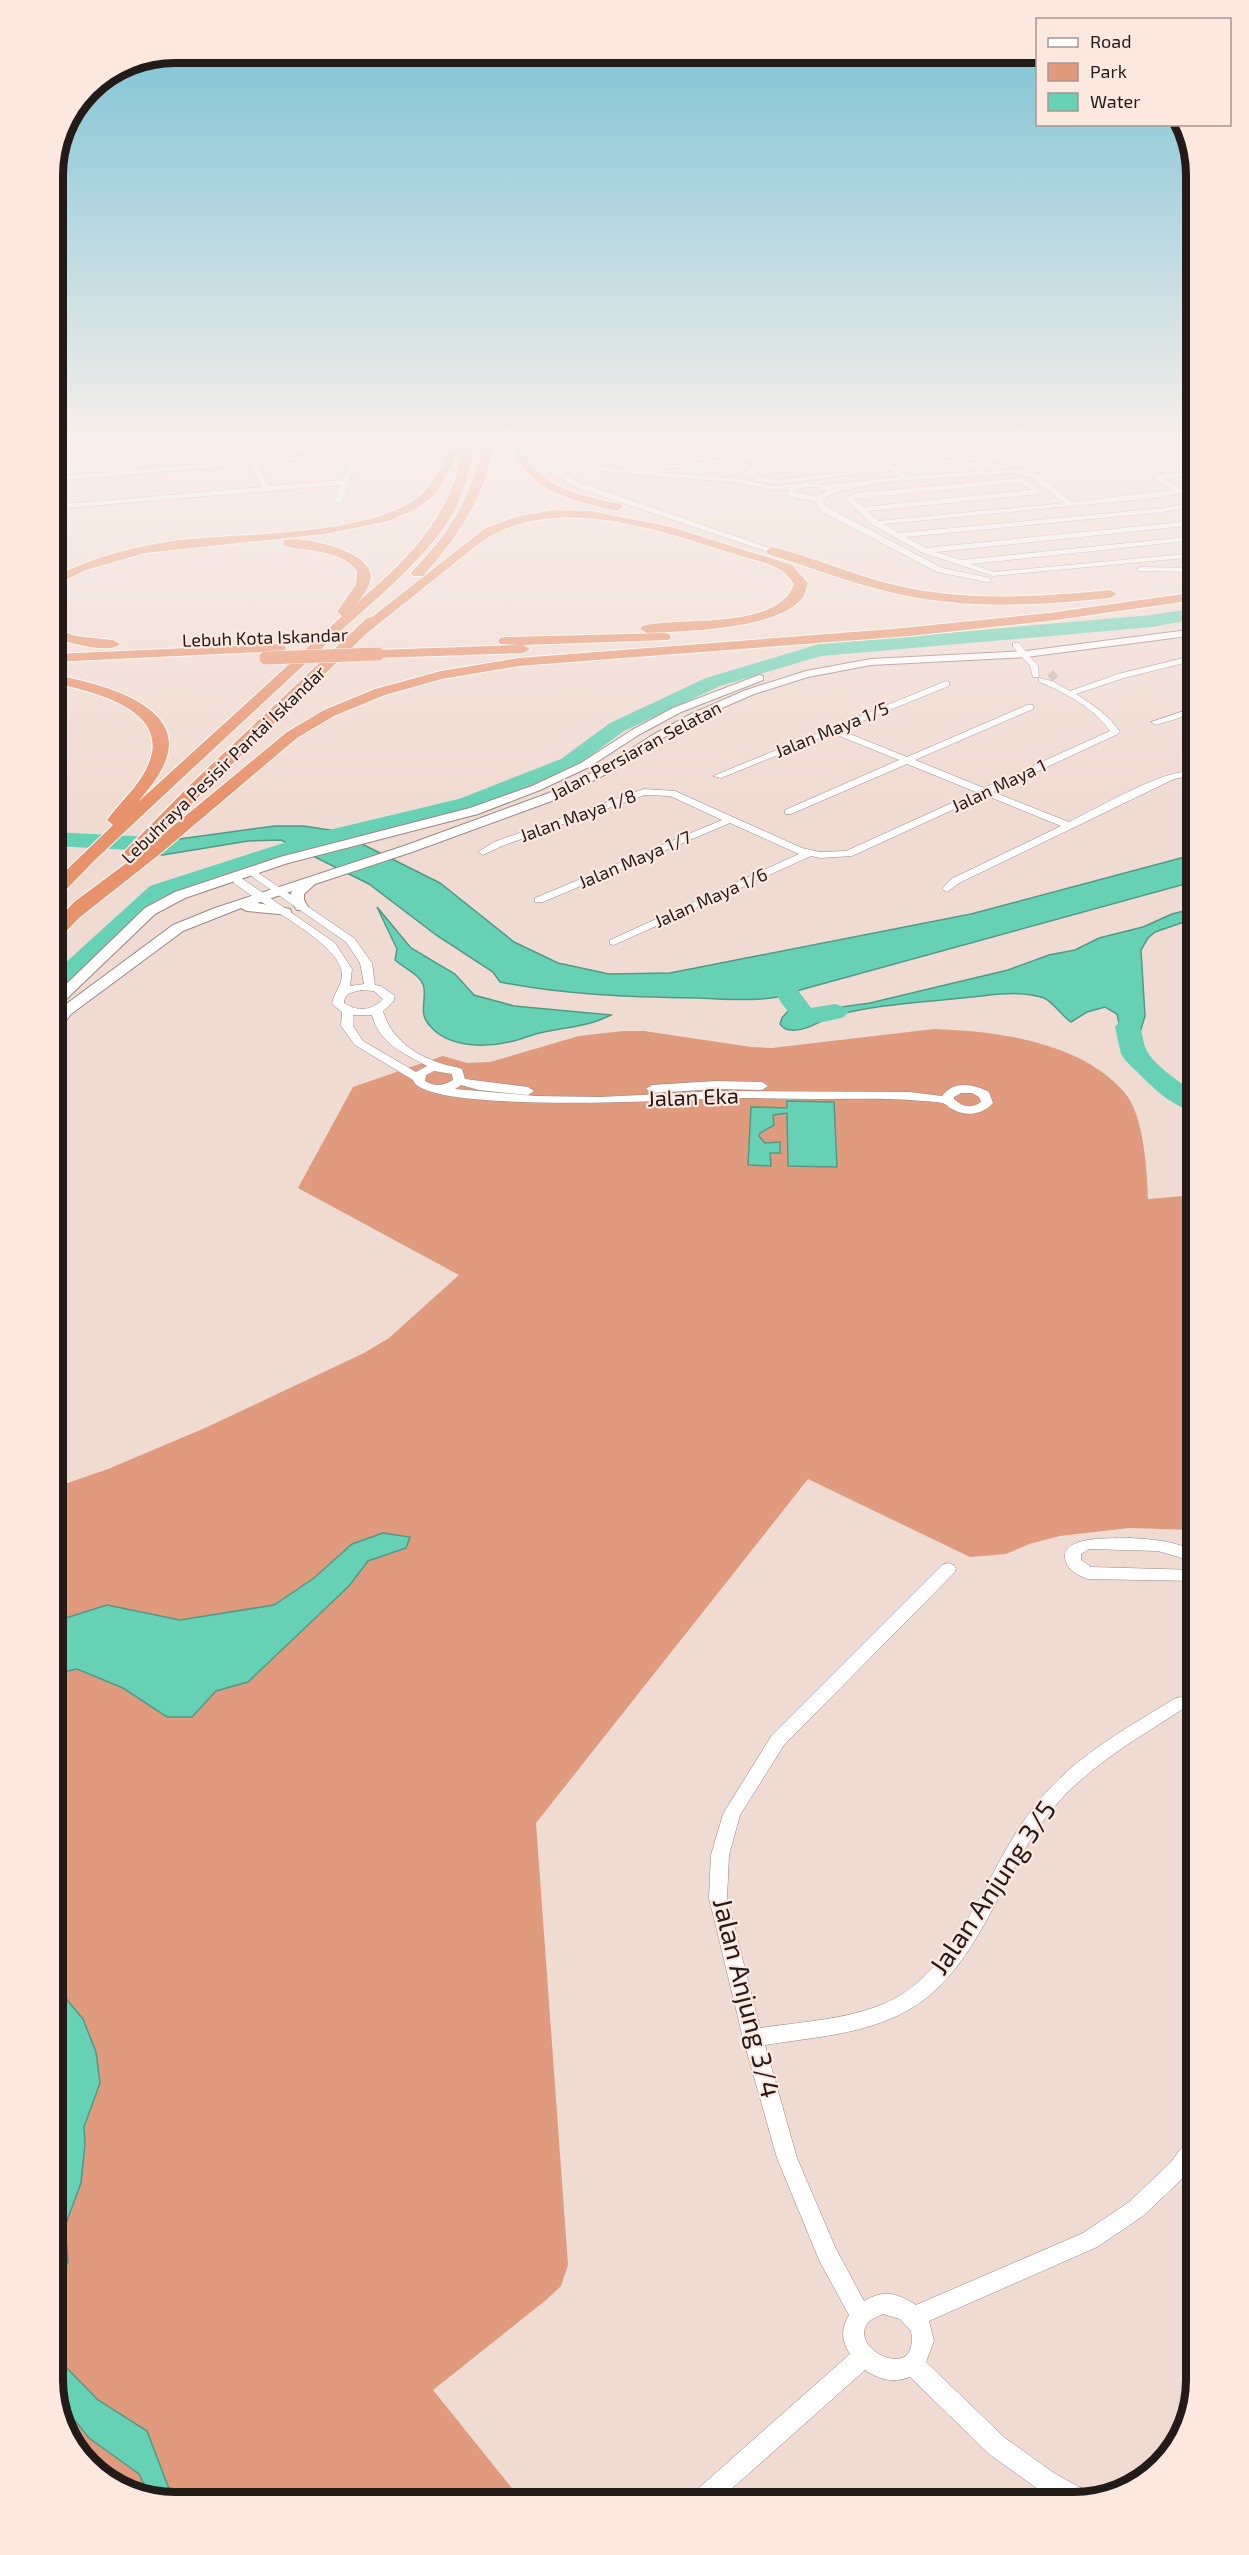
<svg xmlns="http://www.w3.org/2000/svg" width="1249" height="2555" viewBox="0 0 1249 2555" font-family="'Exo 2',sans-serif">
<rect width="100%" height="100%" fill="#f0dbd2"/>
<!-- green -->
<path fill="#e09a7d" d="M934 1029C997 1031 1082 1042 1125 1093 1144 1116 1147 1170 1148 1199L1196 1195V1530L1129 1528 1060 1536 1029 1544 1006 1554 970 1557 808 1479 536 1823 568 2265 561 2286 546 2300 433 2390 523 2502H168L101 2477 62 2426 53 2380V1488L108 1469 205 1428 364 1353 389 1338 459 1275 298 1188 353 1087 443 1056 467 1063 490 1062 579 1036 623 1031H644L751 1047 772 1048Z"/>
<!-- water -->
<path fill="#67d1b5" stroke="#529a86" stroke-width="1.5" d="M275 826H304L336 831 440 883 514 942 558 963 609 974 670 973 971 914 1196 854V881L800 990C769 1004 730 999 696 998 630 997 565 995 500 982L493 972 436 935 369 884 281 840 248 841 163 855 155 854 172 840Z
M377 907 411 948 455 974 474 995 514 1006 611 1015C590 1026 567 1027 544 1032 532 1034 521 1040 509 1042 484 1048 449 1047 431 1027 418 1014 426 1004 424 988 422 975 404 968 395 960L397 949Z
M1196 908V918L1155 932 1148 938 1141 950 1145 1016 1138 1039 1144 1063 1125 1051 1117 1014 1105 1007 1087 1012 1071 1022C1062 1016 1053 1002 1044 998 1021 990 993 995 971 997 927 1002 876 1004 834 1016 821 1020 805 1032 791 1030 786 1030 783 1028 780 1024L782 1018 789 1010 804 1008 813 1011 870 1003 1008 970 1049 955 1075 950 1099 938 1143 927 1172 914Z
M787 1101 834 1102 837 1167 788 1166 787 1113 773 1115 774 1125 760 1133 759 1136 765 1143 780 1142V1153H770L771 1166 748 1165 751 1107 787 1108Z
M383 1533 410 1537 406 1548 368 1561 349 1586 248 1682 216 1691 192 1717H167L123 1688 77 1669 53 1674V1622L107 1605 180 1620 274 1605 314 1578 352 1544Z
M53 1881 62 1994 83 2019 96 2052 100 2083 84 2127 85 2144 81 2183 65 2226 68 2262 53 2287Z
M53 2343 64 2365 98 2400 147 2431 174 2502 150 2496 139 2474 89 2438 56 2397 53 2380Z"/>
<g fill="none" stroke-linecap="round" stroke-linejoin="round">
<!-- river -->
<path fill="#67d1b5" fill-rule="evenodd" d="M1196 608V619L1152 627 821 656 720 686 624 731 575 767 474 809 323 845 166 896 62 992 53 994V974L150 886 308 835 459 799 561 759 610 723 706 678 819 644 1152 615Z
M53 832 172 838 180 840 183 845 180 850 172 852 53 846Z
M774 968 783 970 811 1008 835 1004 844 1007 848 1012 844 1017C829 1021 810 1026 795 1022L762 975 765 970Z
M1128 1019 1137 1022C1143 1030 1142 1040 1146 1049 1151 1063 1183 1085 1196 1093V1112C1167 1106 1145 1079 1125 1060L1121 1054 1115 1027 1119 1022Z
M1196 1153V1171L1186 1169 1182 1161 1186 1155Z"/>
<!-- minor-tunnel -->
<path stroke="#c7b5ad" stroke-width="8" stroke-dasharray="8 4" stroke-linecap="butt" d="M1050 673 1056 679"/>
<!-- minor casing -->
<g stroke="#9a877f" stroke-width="1">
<path id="minor" d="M135 445H159L156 447 53 455V451Z
M241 445H247L255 460 353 451 356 446 361 447 349 480 351 482 342 501 338 503 334 501 340 485 53 509V505L262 487 250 464 53 481V477L248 460ZM351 455 342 480 269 486 257 464Z
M532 445H538L552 466 581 483 784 553 777 555 575 487 546 469Z
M560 445H566L578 457 601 467 740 479 773 486 805 483 825 485 900 477 858 448 742 461 762 477 778 480 864 470 868 472 778 484 757 481 735 461 654 470 650 468 731 458 717 445H724L738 457 851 445H869L866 447 909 476 1014 469 1036 473 1072 502 1173 490 1155 480V476L1196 470V474L1165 479 1180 489 1196 486V490L1155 498 884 524 899 533 1164 508 1196 502V506L1164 512 906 537 926 548 1192 521 1196 523 1195 525 936 552 961 560 1196 536V540L971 564 994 572 1196 553V557L993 576 921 552 873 525 845 498 856 493 1022 478 1040 490V494L867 511 878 521 1064 503 1031 477 1014 473 882 482 835 492 823 499 825 506 942 568 990 578V582H987L937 572 819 510 815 501 801 499 788 495 789 489 773 490 740 483 600 471 574 459ZM1020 482 1031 490 863 507 854 499ZM805 487H818L828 492 812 496 795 492 797 489Z
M605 445H627L590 450 587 448Z
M976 445H983L997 454 1089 445H1108L916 467 912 465 989 455Z
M1141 567 1196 568V572L1138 571 1137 569Z
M1013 643H1019L1038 666 1039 677H1033L1030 666 1013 647Z
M1196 655V660L1124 678 1076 694C1093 705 1109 715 1120 732L1118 734 993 792 1069 822C1094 810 1165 769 1189 772V776L1174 779 959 883 947 892 942 889 951 879 1061 826 985 795 852 856 820 858 811 856 614 945 610 944V940L799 854 730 823 543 902H535V898L722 820 670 796 645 795 502 846 483 855 478 852 494 842 644 789 675 791 802 848 820 852 846 851 976 792 907 764 791 814H785V810L899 760 832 733 721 778 713 776 946 681 949 682V686L840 730 907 757 1027 705H1033V709L915 760 984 788 1110 731C1095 709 1063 691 1039 682V678L1052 681 1070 691 1118 674Z
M1196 707V713L1156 725 1151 722Z
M251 868 354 938 372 963 375 985 381 986 395 996 393 1002 383 1011C390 1037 414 1055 440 1063 447 1066 455 1066 462 1069L465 1079 528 1087 534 1091 528 1095 479 1090 461 1085 455 1089 536 1096 600 1097 721 1091 909 1092 942 1096C954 1080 974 1084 989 1092L993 1103C983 1115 965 1117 952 1109 949 1108 947 1105 945 1104 939 1101 928 1102 922 1101 891 1098 858 1099 826 1099 786 1099 744 1097 703 1099 665 1101 424 1113 413 1080L355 1045 341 1026 342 1012 332 1004C334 993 342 985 342 974 341 941 250 901 228 877L229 875H237L335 943 352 969 350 986 364 984 360 963 346 942 247 873V869ZM361 990 374 991 383 999C372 1011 357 1012 344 1003 345 992 352 993 361 990ZM353 1015H372C379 1043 403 1053 427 1066L416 1072 363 1041 353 1026ZM434 1071 452 1074 453 1080C442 1086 436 1087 425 1081L426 1075ZM961 1093H972L979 1097 981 1102C971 1109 962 1107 954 1099V1097Z
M716 1081 762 1082 768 1086 762 1090 716 1089 652 1093 646 1089 652 1085Z
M1129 1538C1152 1539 1176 1541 1196 1552V1564L1179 1557 1158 1551 1089 1549 1081 1554V1560L1091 1567 1196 1570V1581L1088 1579C1079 1576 1069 1571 1066 1562 1056 1534 1116 1539 1129 1538Z
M948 1563 954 1565 956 1569 954 1573 784 1745 740 1815 729 1855 727 1898 760 2028C800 2022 843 2020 881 2005 960 1974 987 1864 1037 1803 1075 1756 1124 1730 1174 1699L1180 1697 1186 1699 1188 1703 1186 1707C1137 1739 1087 1766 1050 1812 998 1876 978 1979 897 2016 856 2035 809 2038 765 2045L797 2158 836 2249 864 2301C885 2289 896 2293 916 2305L1083 2233 1129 2202 1170 2163 1189 2138 1196 2136V2160L1184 2177 1143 2216 1097 2247 929 2321 934 2341 926 2362 1005 2438 1054 2473 1090 2493 1093 2499 1062 2502 1038 2489 989 2454 910 2377C893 2383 880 2380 865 2370L717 2502H689L692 2494 850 2354C841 2340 841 2329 849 2315L820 2262 777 2158 743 2038 709 1898 711 1855 723 1814 772 1735 942 1565ZM883 2314 900 2319 911 2331C920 2384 849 2350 867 2324 870 2319 877 2317 883 2314Z"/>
</g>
<!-- tertiary casing -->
<g stroke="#9a877f" stroke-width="2">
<path id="tertiary" d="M1196 629V635L1026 657 871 665 808 677 754 694 699 718 659 740 608 773 557 799 412 852 315 884 304 894V900L308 907 307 910H297C293 904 288 899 292 891L257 903 290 909 291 912 290 915 247 911 241 908 183 931 71 1014 58 1031 53 1032V1019L61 1008 173 925 215 908 404 846 549 793 600 769 651 736 691 714 746 690 806 671 871 659 1026 651Z
M759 675 763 676V680L681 712 640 734 589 767 540 790 478 814 288 863 185 898 155 914 58 1007 53 1008V997L145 908 175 892 280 857 470 808 532 786 581 763 632 730 673 708Z"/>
</g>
<!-- trunk casing -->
<g stroke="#fff" stroke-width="2">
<path id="trunk" d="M453 445H474C470 476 461 503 443 529 408 576 362 610 320 650 245 720 169 790 94 861L59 897 53 898V883L113 825 107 820C120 802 139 786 148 765 173 709 91 691 53 683V675C86 680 171 699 169 745 168 767 151 786 138 802L342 616 337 612 356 584 357 571C340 549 309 552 284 546L283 543 284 540C304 536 364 550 370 572 373 583 364 594 358 602 407 560 453 515 462 449L434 496 416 509 389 521 325 534 145 553 86 570 53 586V577C93 557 135 546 180 540 246 532 369 537 421 495 436 482 443 461 453 445Z
M482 445H494C485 497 458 537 423 576H413L411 573C420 562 430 552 439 541 461 512 475 481 482 445Z
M511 445H521C526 453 529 462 535 469 555 492 594 498 621 504L623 507 617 511C570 499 530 494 511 445Z
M554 510 591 511 671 527 792 565 808 583C806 589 805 596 801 600 772 630 686 631 647 633L640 629 642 626C681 616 778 631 794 584 790 579 786 573 781 570 768 562 749 559 734 554 677 536 615 514 554 518 529 520 502 527 481 542L366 634 144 850 287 732 324 710 375 689 441 671 519 658 892 629 1049 613 1196 592V600L1049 621 910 636 519 666 442 679 385 695 334 716 297 738 160 854 79 918 59 939 53 940V925L74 902 136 856H126L124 852 192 783 367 618 372 617 484 529 515 517Z
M772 547C814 557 853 575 895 585 966 602 1038 597 1110 590L1117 594 1110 598C1044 605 978 609 913 597 863 588 816 569 767 554L766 551Z
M53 628 76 636 113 640 120 644C109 655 66 642 53 637Z
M664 633 669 634 671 637 669 640 523 645 530 649 523 653 378 658 371 654 378 650 518 645 500 644 498 641 500 638 505 637Z
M279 644 284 645 286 648 284 651 53 662V654Z"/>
</g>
<!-- minor -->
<use href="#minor" fill="#fff" fill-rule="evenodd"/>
<!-- tertiary -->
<use href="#tertiary" fill="#fff" fill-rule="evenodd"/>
<!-- trunk -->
<use href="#trunk" fill="#e8926b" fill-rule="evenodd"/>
<!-- trunk-bridge casing -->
<g stroke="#fff" stroke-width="14" stroke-linecap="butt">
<path id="trunk-bridge" d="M266 658 378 654"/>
</g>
<!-- trunk-bridge -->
<use href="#trunk-bridge" stroke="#e8926b" stroke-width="13"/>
</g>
<!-- sky -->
<linearGradient id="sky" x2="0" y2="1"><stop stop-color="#74c0d4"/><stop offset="0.55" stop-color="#f8efeb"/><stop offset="1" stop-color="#f8efeb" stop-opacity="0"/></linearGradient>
<rect width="1249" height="802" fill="url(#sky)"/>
<g text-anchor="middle" stroke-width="4.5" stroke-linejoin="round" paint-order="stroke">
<!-- far-street labels -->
<g font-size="18" fill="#221b18" stroke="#fde8e0">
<text transform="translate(265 638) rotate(-2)" y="6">Lebuh Kota Iskandar</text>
<text transform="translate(832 730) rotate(-22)" y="6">Jalan Maya 1/5</text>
<text transform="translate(636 751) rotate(-28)" y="6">Jalan Persiaran Selatan</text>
<text transform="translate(224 765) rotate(-44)" y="6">Lebuhraya Pesisir Pantai Iskandar</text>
<text transform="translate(999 786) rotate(-25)" y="6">Jalan Maya 1</text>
<text transform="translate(578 816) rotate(-20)" y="6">Jalan Maya 1/8</text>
<text transform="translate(635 860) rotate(-23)" y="6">Jalan Maya 1/7</text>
<text transform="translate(711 898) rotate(-24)" y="6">Jalan Maya 1/6</text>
</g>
<!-- street labels -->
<g font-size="22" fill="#221b18" stroke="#fde8e0">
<text transform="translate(693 1097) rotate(-2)" y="8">Jalan Eka</text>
</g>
<!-- near-street labels -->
<g font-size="27" fill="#221b18" stroke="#fde8e0">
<text transform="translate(993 1888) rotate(-56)" y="9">Jalan Anjung 3/5</text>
<text transform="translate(746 1998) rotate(76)" y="9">Jalan Anjung 3/4</text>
</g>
</g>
<!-- crop -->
<path d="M0 0H1249V2555H0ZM175 63H1074A112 112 0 0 1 1186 175V2380A112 112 0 0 1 1074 2492H175A112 112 0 0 1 63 2380V175A112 112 0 0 1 175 63Z" fill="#fde8e0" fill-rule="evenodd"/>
<path fill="none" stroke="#221b18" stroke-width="8" d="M175 63H1074A112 112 0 0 1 1186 175V2380A112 112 0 0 1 1074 2492H175A112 112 0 0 1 63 2380V175A112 112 0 0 1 175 63Z"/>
<!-- legend -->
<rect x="1036" y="18" width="195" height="108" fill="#fde8e0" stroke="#a59690" stroke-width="1.5"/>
<rect x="1048" y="38" width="30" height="9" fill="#ffffff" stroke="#a59690" stroke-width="1.5"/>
<text x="1090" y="48" font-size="18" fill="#221b18">Road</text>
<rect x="1048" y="63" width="30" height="18" fill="#e09a7d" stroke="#a59690" stroke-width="1.5"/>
<text x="1090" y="78" font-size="18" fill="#221b18">Park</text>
<rect x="1048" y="93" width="30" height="18" fill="#67d1b5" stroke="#a59690" stroke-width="1.5"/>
<text x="1090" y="108" font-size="18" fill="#221b18">Water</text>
</svg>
